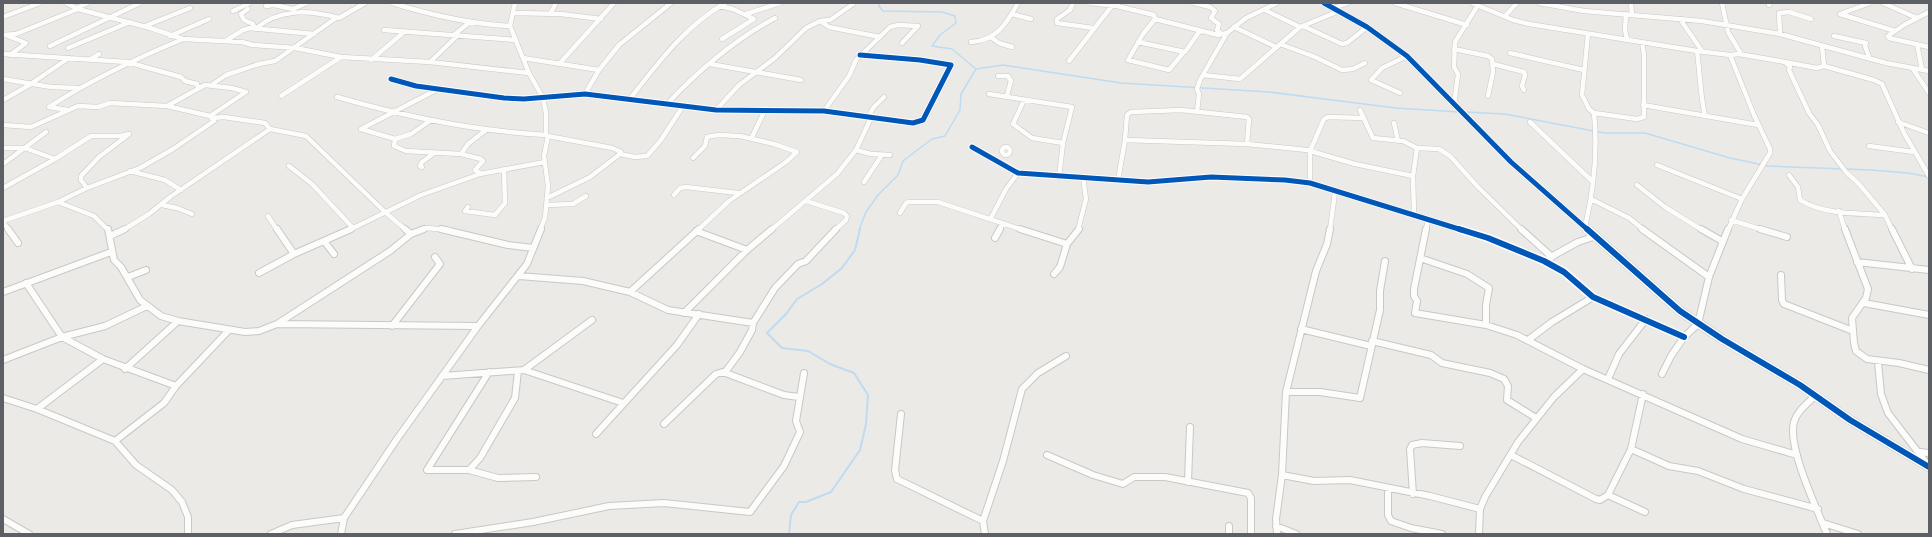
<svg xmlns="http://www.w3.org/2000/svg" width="1932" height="537" viewBox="0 0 1932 537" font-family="'DM Sans',sans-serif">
<rect width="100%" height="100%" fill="#ebeae6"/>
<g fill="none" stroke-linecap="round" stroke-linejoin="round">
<!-- stream-far1 -->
<path stroke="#bedbf2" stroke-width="1.5" d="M880 3 879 6 883 11 942 12 955 16 956 23 940 35 932 46 952 49 976 69
M1465 112 1505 114 1604 133H1645L1730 158 1768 166 1871 170 1908 173 1929 177
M859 230 866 212 878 195 898 175 903 161 932 139 945 136 960 110 961 94 976 69 1003 65 1121 83 1269 92 1396 108 1459 112"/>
<!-- stream -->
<path stroke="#bedbf2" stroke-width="2" d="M789 534 791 515 799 502H806L831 492 860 450 866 424 868 395 854 373 830 364 808 351 782 348 767 333 786 314 797 299 822 284 842 268 855 250 860 229"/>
<!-- street-far1 casing -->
<g stroke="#c8c8c7" stroke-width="5.5">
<path id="street-far1" d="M66 3 78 9 150 28 183 39 242 42 253 45 295 48 341 57 430 62 529 73
M392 3C431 15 469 24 510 26
M515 3 510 26 529 73 543 98 546 113V135L548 136 544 156 548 186 545 218 540 230
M1073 3 1070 10 1057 19V23L1093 28
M1090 3 1117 6 1154 15 1155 19 1218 35 1227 33
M1194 3 1210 7 1215 11 1211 18 1219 24 1217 30 1222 34
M1395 3 1467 25
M1472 3 1513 20 1529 24 1697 51 1730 55 1739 54 1740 52 1728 32 1722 3
M1539 3 1584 11 1702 21 1780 34 1886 63 1929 71
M1631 3 1632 14
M1883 3 1917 18
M1769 5 1770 3
M266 6 274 5 293 9 307 3
M720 6 733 9 754 19 722 39
M77 8 88 3
M1334 8 1348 3
M248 9 241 14 244 20 253 24 255 29
M1265 10 1300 27
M233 11 250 3
M1929 12 1904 25 1888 36 1889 38 1929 47
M514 13 561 14 601 19
M550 14 556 3
M746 14 780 3
M1012 14 1031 19
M1626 14 1625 30 1627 39
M1840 14 1895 31
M1840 14 1870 3
M1506 15 1517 3
M3 17 40 3
M1155 19 1143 34 1128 60 1169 70 1183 53
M1680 19 1702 51
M820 21 829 27 880 37
M145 26 190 8
M1303 26 1342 44 1347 43 1367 27
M1234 27 1276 47
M255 29C280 8 309 10 339 18L365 3
M384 30 516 40
M1588 34 1582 95 1589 109 1594 113 1637 119 1644 117V55L1642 42
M1780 34 1779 13 1789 12 1811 19
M3 35 16 34 78 9
M8 36 26 43 10 55
M170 36 209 19
M1834 36 1866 43 1865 46 1869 57
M992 38 999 43 1012 47
M227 40 243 30 250 28 314 34
M971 42C996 41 1007 23 1018 3
M1138 42 1185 52 1199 32 1203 31
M1280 44 1315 57 1342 70 1353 69 1365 63
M1917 44 1922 70
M50 46 140 3
M1822 46 1824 66
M68 48 130 22
M1454 49 1488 56 1492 59 1493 72 1488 96
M1697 51C1700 73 1700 94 1705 116
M1510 53 1584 70
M3 54 127 62 181 77 185 81 197 84 198 88
M1739 54 1785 62
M523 58 599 70
M91 59 99 54
M371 60 403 33
M1069 61 1111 7
M430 62 456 37 455 34 470 22
M560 63 614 3
M710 64 801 80
M1493 64 1524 72 1525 75 1522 86 1524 90
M1913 69 1929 93
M1203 75 1240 79 1300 27 1339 11
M998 76H1008L1011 81 1007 95 1009 97
M3 79 51 87 78 88
M391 79 416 86 504 98 524 99 585 94 716 110 824 111 913 123 923 120 951 65 920 60 860 55
M32 83 69 58
M213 84 226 75 259 64 275 61 336 18
M1400 93 1371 80 1382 68 1407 56
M585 94 599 70 619 45 671 3
M989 94 1072 107 1063 143 1059 177
M281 96 341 57
M337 97C406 117 475 131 546 135
M3 100 33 83
M629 100C658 63 684 27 725 3
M1024 100 1013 124 1032 138 1063 143
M667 104C699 70 734 40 775 18
M1454 105 1458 74 1454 67 1455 42 1478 5
M1643 105 1758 125
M167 106 205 85 232 88 246 92 210 116
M68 110 49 107C92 79 135 59 183 39
M716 110 739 85 775 58 806 28 820 21 830 20 853 4
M1360 110 1373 138 1403 141 1417 148 1413 176 1414 214
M824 111 849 76 856 60 890 27 898 25 918 26 902 43
M1197 112 1199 94 1197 89 1200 80 1227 33 1246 18 1277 3
M213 118 224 117 265 123 270 129
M1530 122 1593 182
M1898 122 1929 133
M1394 123 1398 141
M3 125 31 127 78 106 98 107 110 103 167 106 210 116 214 121 173 149 140 168 87 188 58 202 3 221
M361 129 395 139 394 146 406 151 461 154 481 159 483 161 475 170 480 173
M361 129 438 89
M548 136 612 148 621 152 620 154
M395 139 411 134 431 120
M751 139 765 110
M1125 140 1127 115 1131 112 1181 110 1247 117 1249 119 1247 144
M1869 146 1914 152
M972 147 1018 173 1148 182 1211 177 1285 180 1310 183 1462 230
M1002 151a4 4 0 1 1 8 0a4 4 0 1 1-8 0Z
M3 148H25L55 159
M1417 148 1439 149 1450 156 1478 187 1522 230
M856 150 871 154 890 155
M461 154 468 144 486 130
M693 158 705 146 707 137 718 135 740 136 774 144 797 152 786 162 729 201 698 230
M3 164 46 132
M1657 165 1742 199
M289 166 312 184 353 228
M422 167 420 166 422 162 433 154
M130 171 165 180 181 190
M1789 175 1798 187 1800 200C1825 215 1857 213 1885 215
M1118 180 1125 140 1247 144 1307 150 1355 164 1413 176
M864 182 882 155
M1310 183V151L1324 119 1328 117 1364 118
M1637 185 1665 207 1702 230
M3 188 55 159 91 136H120L129 134
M87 188 81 180V176L99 157 128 135
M674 195 680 188 686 187 738 193
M547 198 590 177 620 154 635 157 647 156 661 140 683 106
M1591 199 1629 218 1644 230
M806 201 844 213 847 216 846 220 835 230
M58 202 94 216 108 230
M162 205 177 208 192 214
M546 205 573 204 586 196
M468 207 465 211 495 215 505 203 504 169
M1839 211 1845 230
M900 213 906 203 909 202H938L1023 230
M268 216 277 230
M991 218 1006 189 1018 173
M1731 220 1763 230
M3 222 9 230
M1585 227C1594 189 1598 152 1594 113
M123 230 149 214 170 197 270 129 306 136 386 213 406 230
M349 230 421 195 480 174 545 162
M422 230 426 228 450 230
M771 230 837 174 856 150 871 118 869 116 873 108 884 97
M999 230 1003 223
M1078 230 1086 199 1083 177
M1330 230 1335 192
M1426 230 1428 220
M1728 230 1742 199 1770 153V149L1754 115 1730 55
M1892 230 1885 215 1859 184 1846 172 1830 151 1818 125 1809 113 1789 70 1790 67 1785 62 1817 68 1824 66 1874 80 1882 84 1904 133 1929 176"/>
</g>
<!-- street casing -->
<g stroke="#c8c8c7" stroke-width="8">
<path id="street" d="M8 229 18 243
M108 229 114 260 121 267 140 300 161 316 178 321 245 332 259 331 277 324 390 251 411 234 424 229
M277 229 294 254
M405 229 411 234
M441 229 508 245 533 248
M1020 229 1067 244
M1426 229 1414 289V296L1417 301 1415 313 1486 325 1517 335 1583 369 1742 439 1797 455
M1459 229 1488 238 1544 261 1564 272 1593 297 1684 337
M1521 229 1552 257
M1642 229 1709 277
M1701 229 1722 241
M1760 229 1787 237
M1845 229 1868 289 1866 298 1852 318 1854 343 1856 351 1867 359 1899 363 1929 370
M1892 229 1912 269
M696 231 747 250
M110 236 125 229
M995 238 1000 229
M324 241 334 254
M1420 258 1467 274 1489 288 1486 305V325
M1549 258 1578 242 1596 236
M1857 262 1929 270
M259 273 294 254 351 229
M1054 274 1060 267 1067 244 1079 229
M1781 275 1782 300 1784 304 1853 331
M519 276 583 281 630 292 668 310 753 323
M128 277 146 270
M26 283 62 337 103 359 176 386
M3 292 111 252
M630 292 699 229
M1864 303 1929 315
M684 313 747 250 772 229
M277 324 478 326
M392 326 440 264 435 257
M1301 329 1371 346
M1528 340 1552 322 1593 297
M1372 341 1431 355 1442 363 1490 373 1504 379 1508 386 1507 400 1536 418
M3 360 62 337 105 326 147 306
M1878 362 1881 394 1888 413 1928 465
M125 369 178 321
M524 370 592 320
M723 372 784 395 799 397
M1662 374 1671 356 1684 337 1698 324 1709 277 1728 229
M442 376 524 370 623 403
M1608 379 1619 354 1646 319
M1286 392H1320L1360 398 1380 310V291L1385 261
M1815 396C1807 404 1797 411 1794 422 1787 447 1817 509 1827 534
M3 398 37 409 115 441 136 465 172 490 182 502 188 517V534
M37 409 103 359
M901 414 895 470 897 479 983 521
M664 424 716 374 726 371 740 352 752 330 753 323 775 288 798 264 806 261 836 229
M596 434 677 345 699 314
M115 441 164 403 176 386 229 330
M1631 449 1669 466 1698 471 1744 489 1818 509
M1920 452 1929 453
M1047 455 1093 475 1123 484 1134 477H1165L1248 493 1251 498V534
M1511 455 1596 499 1600 500 1608 495 1645 512
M427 470 489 372
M427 470H469L498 478 536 477
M469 470 480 458 515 398 518 371
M1282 475 1314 481 1350 480 1430 496 1480 509
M1188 482 1190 427
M1388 488V515L1391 521 1411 528 1442 534
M1413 494 1410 449 1412 445 1422 443 1460 446
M1608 495 1631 449 1643 394
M3 519 29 534
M1823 523 1858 534
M1229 526V534
M1276 526 1296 534
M271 534 292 525 344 518
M341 534 344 518 397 439 478 326 527 264 541 229
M455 534 533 522 609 506 664 503 750 512 784 466 800 432 796 421 804 373
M985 534 983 521 1003 461 1022 389 1038 373 1066 356
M1277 534 1276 519 1282 475 1286 392 1316 271 1327 244 1330 229
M1479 534 1480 509 1485 497 1518 442 1554 397 1583 369"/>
</g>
<!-- secondary-far1 casing -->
<g stroke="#c8c8c7" stroke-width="7">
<path id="secondary-far1" d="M1324 3 1367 27 1407 56 1511 162 1588 230"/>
</g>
<!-- secondary casing -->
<g stroke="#c8c8c7" stroke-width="10">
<path id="secondary" d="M1587 229 1680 311 1722 339 1800 385 1850 420 1929 467"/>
</g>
<!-- street-far1 -->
<use href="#street-far1" stroke="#fcfcfb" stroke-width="4.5"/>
<!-- street -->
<use href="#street" stroke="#fcfcfb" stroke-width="6"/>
<!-- secondary-far1 -->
<use href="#secondary-far1" stroke="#fcfcfb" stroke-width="6"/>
<!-- secondary -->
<use href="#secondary" stroke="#fcfcfb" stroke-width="8"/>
<!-- cycleway-far1 casing -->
<g stroke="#fff" stroke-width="7">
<path id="cycleway-far1" d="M1324 3 1367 27 1407 56 1511 162 1588 230
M391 79 416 86 504 98 524 99 585 94 716 110 824 111 913 123 923 120 951 65 920 60 860 55
M972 147 1018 173 1148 182 1211 177 1285 180 1310 183 1462 230"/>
</g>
<!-- cycleway casing -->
<g stroke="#fff" stroke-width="9">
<path id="cycleway" d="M1459 229 1488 238 1544 261 1564 272 1593 297 1684 337
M1587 229 1680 311 1722 339 1800 385 1850 420 1929 467"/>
</g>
<!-- cycleway-far1 -->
<use href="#cycleway-far1" stroke="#0057b8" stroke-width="5"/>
<!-- cycleway -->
<use href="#cycleway" stroke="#0057b8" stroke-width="6"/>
</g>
<!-- border -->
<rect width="1932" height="537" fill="none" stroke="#5c5f63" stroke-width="8"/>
</svg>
